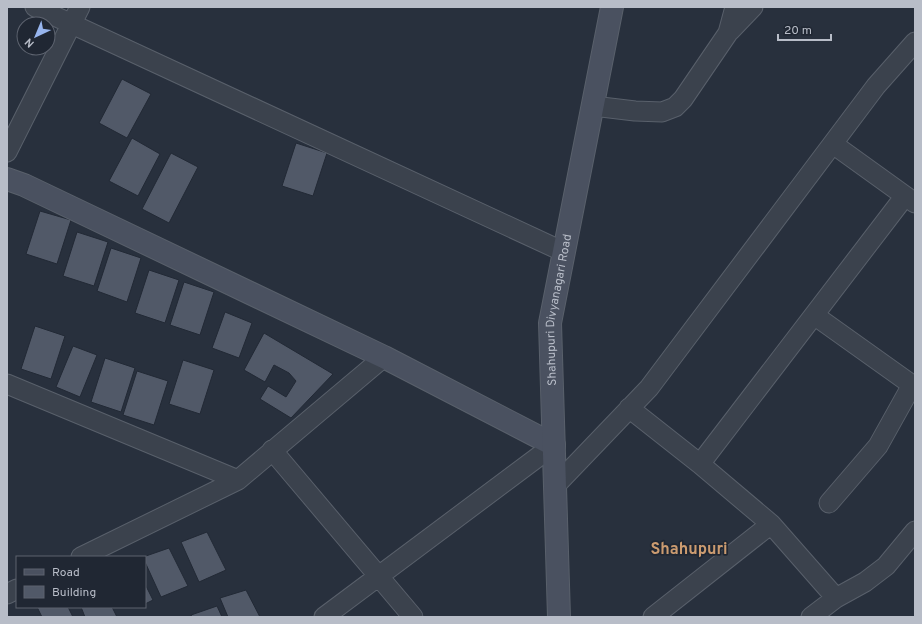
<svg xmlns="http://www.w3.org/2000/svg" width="922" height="624" viewBox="0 0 922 624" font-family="Overpass,sans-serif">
<rect width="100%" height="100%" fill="#28303d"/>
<!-- building -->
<path fill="#515968" stroke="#222935" d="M122 79 151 94 127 138 99 123Z
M132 138 160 154 138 196 109 181Z
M296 143 327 153 313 196 282 186Z
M171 153 198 167 169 223 142 209Z
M40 211 71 220 57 264 26 254Z
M77 232 108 242 94 286 63 276Z
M111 248 141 258 127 302 97 291Z
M149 270 179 280 165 323 135 313Z
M184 282 214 292 200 335 170 325Z
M225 312 252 323 239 358 212 348Z
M35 326 65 336 51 379 21 369Z
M264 333 333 374 291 418 260 399 268 386 286 397 296 381 289 373 274 365 265 382 244 370Z
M73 346 97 355 80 397 56 387Z
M105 358 135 368 121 412 91 402Z
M183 360 214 370 200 414 169 404Z
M137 371 168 381 154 425 123 415Z
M207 532 226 570 199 582 181 542Z
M169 548 188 586 161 597 145 562V557H143Z
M145 584 153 600 145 604Z
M246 590 260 617H228L220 598Z
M217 606 222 617H192L191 615Z
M37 607H68L73 617H42Z
M81 607H112L117 617H85Z"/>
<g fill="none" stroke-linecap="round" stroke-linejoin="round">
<!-- street casing -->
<g stroke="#59606b" stroke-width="21">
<path id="street" d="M35 7 564 252
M730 31 753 7
M593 106 635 111 662 112 675 107 683 99 728 33 735 7
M833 144 915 203
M7 152 80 7
M814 315 915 387
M7 384 238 480
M629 408 700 464 905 196
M272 450 413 617
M700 464 771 524 836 598
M555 486 649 388 876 86 915 42
M829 503 878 446 912 385
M81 557 238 480 384 357
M7 594 17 589
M324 617 554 445
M653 617 771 524
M811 617 836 598 865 582 886 566 915 531"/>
</g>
<!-- secondary casing -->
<g stroke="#59606b" stroke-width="24">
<g id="secondary">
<path d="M7 179 24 185 384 357 554 445"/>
<path id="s1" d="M559 617 550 323 612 7"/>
</g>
</g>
<!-- street -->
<use href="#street" stroke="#3b424d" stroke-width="19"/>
<!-- secondary -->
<use href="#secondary" stroke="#4a5160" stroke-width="22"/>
</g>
<g text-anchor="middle" stroke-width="3.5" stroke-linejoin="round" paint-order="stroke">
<!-- street labels -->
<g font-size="12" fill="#b8bdc8" stroke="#202733">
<text dy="4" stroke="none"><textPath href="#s1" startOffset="308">Shahupuri Divyanagari Road</textPath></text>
</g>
<!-- district labels -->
<g font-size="16" font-weight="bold" fill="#cb9b70" stroke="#202733">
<text x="689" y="554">Shahupuri</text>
</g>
</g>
<!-- border -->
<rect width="922" height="624" fill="none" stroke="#b8bdc8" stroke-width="16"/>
<!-- legend -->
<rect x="16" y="556" width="130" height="52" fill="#202733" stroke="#5d636f"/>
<rect x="24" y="569" width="20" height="6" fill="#4a5160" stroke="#5d636f"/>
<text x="52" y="576" font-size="12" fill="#b8bdc8">Road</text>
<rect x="24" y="586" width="20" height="12" fill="#515968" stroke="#5d636f"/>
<text x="52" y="596" font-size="12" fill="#b8bdc8">Building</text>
<!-- north arrow -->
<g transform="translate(36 36) rotate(224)"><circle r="19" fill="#202733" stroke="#5d636f"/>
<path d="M0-3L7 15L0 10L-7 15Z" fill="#97b5ee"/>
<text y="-6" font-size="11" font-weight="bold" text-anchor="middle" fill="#b8bdc8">N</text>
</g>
<!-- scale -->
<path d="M778 34v6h53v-6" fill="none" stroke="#b8bdc8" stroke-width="2"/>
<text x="784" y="34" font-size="12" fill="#b8bdc8" stroke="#202733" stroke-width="3" paint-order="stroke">20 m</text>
</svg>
